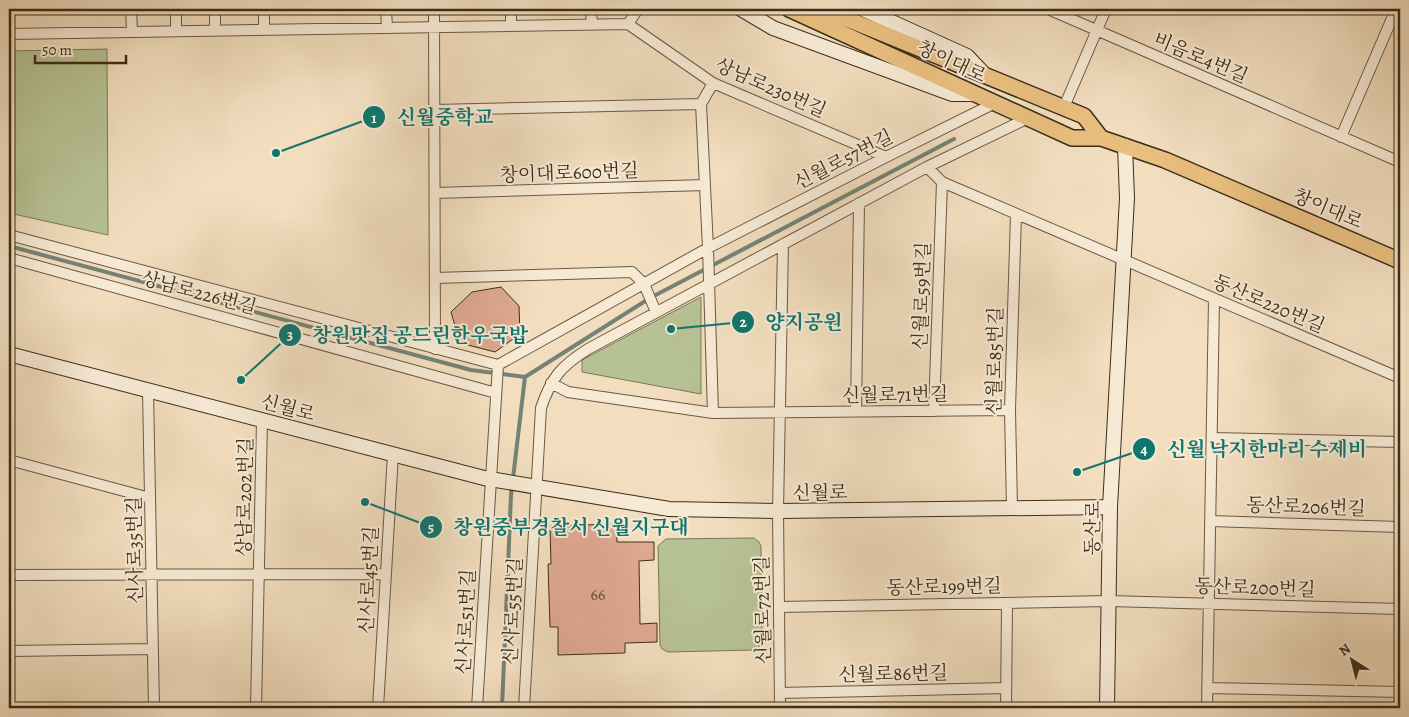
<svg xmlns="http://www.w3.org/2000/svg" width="1409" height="717" viewBox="0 0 1409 717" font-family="Alegreya,'Noto Serif KR',serif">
<rect width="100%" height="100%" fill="#f2debf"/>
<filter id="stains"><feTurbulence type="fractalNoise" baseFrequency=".004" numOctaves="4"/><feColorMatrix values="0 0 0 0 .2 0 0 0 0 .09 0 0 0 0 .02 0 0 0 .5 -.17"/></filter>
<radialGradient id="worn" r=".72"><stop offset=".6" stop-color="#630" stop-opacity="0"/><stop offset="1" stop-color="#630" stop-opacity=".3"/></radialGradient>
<!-- green -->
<path fill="#b7c294" stroke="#7a7857" d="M107 49 108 235 9 213V51Z
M701 297V394L582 372V360Z
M754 538 759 542 761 546 762 641 758 648 755 650 668 652 662 649 660 645 658 546 666 539Z"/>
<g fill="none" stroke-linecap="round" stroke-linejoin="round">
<!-- stream -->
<path stroke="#758377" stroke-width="4" d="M9 246 471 370 525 377
M502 708 511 495 525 377 650 298 954 139"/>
</g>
<!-- building -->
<path fill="#dfa992" stroke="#3c2d1a" d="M501 287 519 306 520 334 495 352 460 343 451 312 472 292Z
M616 524 617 542H654V560L639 561 640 624 657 623V642L625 643V653L558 655V627H550L548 564H551L550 526Z"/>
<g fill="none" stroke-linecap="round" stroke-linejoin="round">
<!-- street casing -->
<g stroke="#6a5943" stroke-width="12">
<path id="street" d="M131 9 132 32
M176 9V31
M264 9V30
M386 9 387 28
M434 9 435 349
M511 9V26
M591 9 592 25
M1048 9 1400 162
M628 24 638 9
M215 31V9
M9 34 628 24 713 83 886 157
M1064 107 1106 9
M434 110 701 104
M1341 137 1396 9
M927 167 942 182 1400 378
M435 193 705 185
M9 235 498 365
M9 258 496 393
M435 278 632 272 644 284 656 312
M551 383 568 392 713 413 1010 410
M148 390 154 708
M934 411 942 182
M856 412 859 203
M713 413 708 248 701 104 713 83
M1212 438 1400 442
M9 460 150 498
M1012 509 1010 410 1016 214
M1210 521 1400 527
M9 575 386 574
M779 607 1109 601 1400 609
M9 651 153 649
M1207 688 1400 692
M780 693 1006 688
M256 708 262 420
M378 708 393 454
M477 708 498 365 708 248 886 157 995 103
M524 708 541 408C551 378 561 366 588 349L927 167 1028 118
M780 708 778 511 783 244
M1006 708 1007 603
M1207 708 1214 299"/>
</g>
<!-- secondary casing -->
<g stroke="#3c2d1a" stroke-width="16">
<path id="secondary" d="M741 9 773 28 952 94H972
M863 9 967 56 986 76
M9 354 484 478 669 509 778 511 1110 507
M1107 708 1110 507 1127 198 1125 146"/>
</g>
<!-- primary casing -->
<g stroke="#3c2d1a" stroke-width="18">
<path id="primary" d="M789 9 1072 138H1101L1165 160 1400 261
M823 9 1084 116 1101 138"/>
</g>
<!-- street -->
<use href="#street" stroke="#f7ead5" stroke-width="10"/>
<!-- secondary -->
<use href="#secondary" stroke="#f7ead5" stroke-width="14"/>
<!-- primary -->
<use href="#primary" stroke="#e9bf80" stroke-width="15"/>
</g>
<g text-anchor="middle" stroke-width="4" stroke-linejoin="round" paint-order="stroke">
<!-- number labels -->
<g font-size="16" fill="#654c38">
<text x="598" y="600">66</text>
</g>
<!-- street labels -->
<g font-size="19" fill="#3c2d1a" stroke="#f7ead5">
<text transform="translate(1201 57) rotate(23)" y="7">비음로4번길</text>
<text transform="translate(952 61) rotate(25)" y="7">창이대로</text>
<text transform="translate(771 87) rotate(24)" y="7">상남로230번길</text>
<text transform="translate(843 159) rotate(-27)" y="7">신월로57번길</text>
<text transform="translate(569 172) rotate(-2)" y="7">창이대로600번길</text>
<text transform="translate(1328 208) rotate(23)" y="7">창이대로</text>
<text transform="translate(199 292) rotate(15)" y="7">상남로226번길</text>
<text transform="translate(921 296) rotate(-88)" y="7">신월로59번길</text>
<text transform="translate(1269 303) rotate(23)" y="7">동산로220번길</text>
<text transform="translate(994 361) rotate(-89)" y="7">신월로85번길</text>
<text transform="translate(895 394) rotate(-1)" y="7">신월로71번길</text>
<text transform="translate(288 407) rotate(15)" y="7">신월로</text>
<text transform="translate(820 492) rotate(-1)" y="7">신월로</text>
<text transform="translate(244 497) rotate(-89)" y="7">상남로202번길</text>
<text transform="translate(1306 506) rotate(2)" y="7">동산로206번길</text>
<text transform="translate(1092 528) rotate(-89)" y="7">동산로</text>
<text transform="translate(134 550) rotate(-91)" y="7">신사로35번길</text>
<text transform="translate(368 580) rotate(-87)" y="7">신사로45번길</text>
<text transform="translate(944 586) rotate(-1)" y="7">동산로199번길</text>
<text transform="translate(1255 587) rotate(2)" y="7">동산로200번길</text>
<text transform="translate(762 610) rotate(-91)" y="7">신월로72번길</text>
<text transform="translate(512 611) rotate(-87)" y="7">신사로55번길</text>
<text transform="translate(465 622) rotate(-87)" y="7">신사로51번길</text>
<text transform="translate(893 673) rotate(-1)" y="7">신월로86번길</text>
</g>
</g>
<!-- callouts -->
<path fill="none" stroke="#0f766e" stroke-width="2" d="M276 153L374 117M671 329L743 322M241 380L290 335M1077 472L1144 449M365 502L431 527"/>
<g fill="#0f766e" stroke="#f7ead5" stroke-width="2">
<circle cx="276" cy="153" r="5"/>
<circle cx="671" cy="329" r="5"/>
<circle cx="241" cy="380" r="5"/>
<circle cx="1077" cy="472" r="5"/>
<circle cx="365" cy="502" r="5"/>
<circle cx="374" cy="117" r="12"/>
<circle cx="743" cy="322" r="12"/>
<circle cx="290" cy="335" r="12"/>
<circle cx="1144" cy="449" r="12"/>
<circle cx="431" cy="527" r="12"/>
</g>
<g font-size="15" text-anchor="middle" font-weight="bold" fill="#fff">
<text x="374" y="123">1</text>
<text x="743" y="327">2</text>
<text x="290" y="340">3</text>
<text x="1144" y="454">4</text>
<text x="431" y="532">5</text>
</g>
<g font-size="20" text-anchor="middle" font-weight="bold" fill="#0f766e" stroke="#f7ead5" stroke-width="4" stroke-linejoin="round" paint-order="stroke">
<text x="445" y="124">신월중학교</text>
<text x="804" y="329">양지공원</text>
<text x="420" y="342">창원맛집 공드린한우국밥</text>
<text x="1267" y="456">신월 낙지한마리 수제비</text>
<text x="571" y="534">창원중부경찰서 신월지구대</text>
</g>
<!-- margin -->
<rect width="1409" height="717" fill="none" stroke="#f2debf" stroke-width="30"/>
<rect x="10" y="10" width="1389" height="697" fill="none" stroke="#3c2d1a" stroke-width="2.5"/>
<rect x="15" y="15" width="1379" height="687" fill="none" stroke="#3c2d1a"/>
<!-- north arrow -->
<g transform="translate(1352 660) rotate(324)" stroke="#f7ead5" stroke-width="4" paint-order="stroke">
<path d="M0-4L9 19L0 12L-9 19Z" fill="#3c2d1a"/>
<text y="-8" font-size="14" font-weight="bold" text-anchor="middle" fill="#3c2d1a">N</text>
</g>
<!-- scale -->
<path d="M35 55v8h91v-8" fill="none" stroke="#3c2d1a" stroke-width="2.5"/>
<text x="42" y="55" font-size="15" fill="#3c2d1a" stroke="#f7ead5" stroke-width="4" paint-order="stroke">50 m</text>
<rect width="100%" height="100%" filter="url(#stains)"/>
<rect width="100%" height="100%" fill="url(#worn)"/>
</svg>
